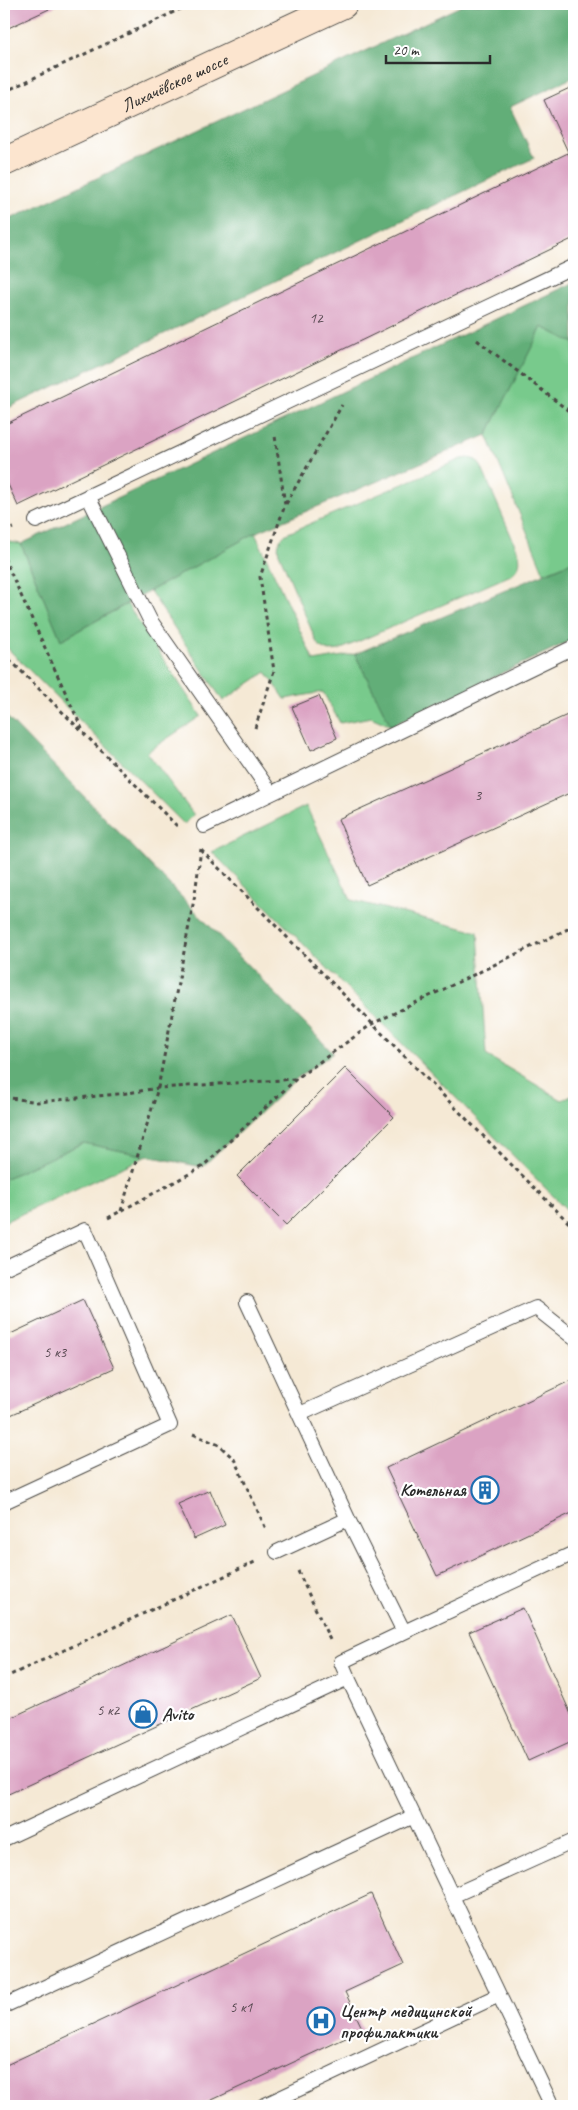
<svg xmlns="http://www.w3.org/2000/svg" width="578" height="2110" viewBox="0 0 578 2110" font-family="Caveat,sans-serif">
<rect width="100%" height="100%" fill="#fff"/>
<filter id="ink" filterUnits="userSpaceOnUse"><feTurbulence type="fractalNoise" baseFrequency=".02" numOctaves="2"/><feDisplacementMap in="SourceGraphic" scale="10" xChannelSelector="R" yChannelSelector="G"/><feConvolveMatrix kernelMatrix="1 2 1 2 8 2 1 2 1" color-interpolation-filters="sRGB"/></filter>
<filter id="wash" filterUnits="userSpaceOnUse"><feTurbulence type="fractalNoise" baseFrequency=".0096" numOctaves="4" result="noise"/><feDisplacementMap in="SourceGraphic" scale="20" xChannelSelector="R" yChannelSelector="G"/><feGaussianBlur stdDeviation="1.12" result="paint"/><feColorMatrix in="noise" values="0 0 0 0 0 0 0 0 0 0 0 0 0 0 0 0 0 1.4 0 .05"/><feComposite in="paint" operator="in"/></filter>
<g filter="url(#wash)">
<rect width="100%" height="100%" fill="#f5e9d5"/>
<!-- green -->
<path fill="#78ca8c" stroke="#527a5c" d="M542 327 574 343V561L544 573 487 435Z
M469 458 476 460 481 466 519 554C521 564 519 568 511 575L339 650C329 652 324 651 317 643L279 553C277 544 279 540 286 534L461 459Z
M255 533 314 661 355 654 391 726 371 717 340 723 323 692 285 699 266 672 223 701 150 591Z
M4 541 21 544 61 640 127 604 201 716 147 752 194 815 184 824 4 645Z
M306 806 351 900 478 932 486 1055 562 1100 574 1094V1217L212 852Z
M83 1143 147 1156 4 1222V1179Z"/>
<!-- forest -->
<path fill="#62ae78" stroke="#466c52" d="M465 4H574V77L510 107 534 158 4 410V222Z
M574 282V343L542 327 487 435 255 533 61 640 21 544Z
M574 561V639L391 726 355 654Z
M4 714 333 1053 296 1079 202 1167 83 1143 4 1179Z"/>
<g id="blocks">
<!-- building -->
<path fill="#dba3c3" d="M4 4H60L4 30Z
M574 86V165L544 100Z
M568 153 574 167V238L18 506 4 476V425Z
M319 696 337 738 311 750 292 707Z
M574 712V791L367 885 338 819Z
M345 1068 394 1117 286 1225 237 1176Z
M83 1300 114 1368 4 1418V1337Z
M574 1379V1512L437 1576 386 1468Z
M210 1490 225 1525 194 1539 178 1504Z
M523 1608 574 1721V1740L528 1761 469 1632Z
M232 1615 261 1678 4 1796V1721Z
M371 1894 403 1965 345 1992 363 2030 199 2106H4V2066Z"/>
</g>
</g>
<g filter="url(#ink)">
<use href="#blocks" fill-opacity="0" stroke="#494844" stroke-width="1"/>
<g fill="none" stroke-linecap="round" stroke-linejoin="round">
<!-- lane casing -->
<g stroke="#494844" stroke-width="16">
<path id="lane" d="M88 496 150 620 271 793
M36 521 574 266
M204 826 574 647
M4 1268 85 1230 170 1425 4 1502
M247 1302 348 1519 404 1632 341 1662 348 1678
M300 1414 536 1308 574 1338
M277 1552 348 1519
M404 1632 574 1553
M4 1839 348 1678 552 2106
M452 1896 574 1841
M4 2006 414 1816
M263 2106 499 1995"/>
</g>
<!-- secondary casing -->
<g stroke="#494844" stroke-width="30">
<g id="secondary">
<path id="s1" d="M4 162 343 4"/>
</g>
</g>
<!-- path -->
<path stroke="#494844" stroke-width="3" stroke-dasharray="4 4" stroke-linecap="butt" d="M4 92 191 4
M477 340 574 415
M286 504 342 405
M4 531 13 528
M4 558 83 731
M4 654 179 828
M255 728 274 671 260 577 285 505 275 436
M201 850 574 1228
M4 1097 38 1102 128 1093 158 1088 296 1079
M121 1211 158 1088 195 894 201 849
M108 1218 202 1167 296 1079 372 1024 574 926
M193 1434 219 1445 234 1459 266 1529
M298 1571 330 1640
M4 1678 255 1562"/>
<!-- lane -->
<use href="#lane" stroke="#fff" stroke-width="14"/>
<!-- secondary -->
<use href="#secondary" stroke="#fce5cf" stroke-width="28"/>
</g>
</g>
<!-- icons -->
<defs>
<g id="building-ring" transform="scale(1.4375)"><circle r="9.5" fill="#fff" stroke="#1f6fb2" stroke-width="1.5"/><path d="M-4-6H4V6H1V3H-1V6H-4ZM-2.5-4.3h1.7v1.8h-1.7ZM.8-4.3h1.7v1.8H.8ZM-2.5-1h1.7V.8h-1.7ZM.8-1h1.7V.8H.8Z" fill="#1f6fb2"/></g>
<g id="shop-ring" transform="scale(1.4375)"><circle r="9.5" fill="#fff" stroke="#1f6fb2" stroke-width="1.5"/><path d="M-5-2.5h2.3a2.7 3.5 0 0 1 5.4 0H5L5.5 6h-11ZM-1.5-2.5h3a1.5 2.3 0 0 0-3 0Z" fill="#1f6fb2"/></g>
<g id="hospital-ring" transform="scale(1.4375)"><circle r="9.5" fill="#fff" stroke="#1f6fb2" stroke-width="1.5"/><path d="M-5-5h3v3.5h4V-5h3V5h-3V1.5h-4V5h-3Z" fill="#1f6fb2"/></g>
</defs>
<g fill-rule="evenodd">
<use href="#building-ring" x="485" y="1490"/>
<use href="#shop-ring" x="143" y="1714"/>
<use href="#hospital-ring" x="321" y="2021"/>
</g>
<g text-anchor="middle" stroke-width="4.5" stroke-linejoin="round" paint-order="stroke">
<!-- number labels -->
<g font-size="15" fill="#574951">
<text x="316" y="323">12</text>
<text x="478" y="800">3</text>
<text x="55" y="1357">5 к3</text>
<text x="108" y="1715">5 к2</text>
<text x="241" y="2012">5 к1</text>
</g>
<!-- street labels -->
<g font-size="18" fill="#2b2b2b" stroke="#fff">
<text dy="6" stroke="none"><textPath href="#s1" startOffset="188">Лихачёвское шоссе</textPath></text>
</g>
<!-- poi labels -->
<g font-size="18" font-weight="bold" fill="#2b2b2b" stroke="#fff" text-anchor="start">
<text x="466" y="1496" text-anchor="end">Котельная</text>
<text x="162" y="1720">Avito</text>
<text x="340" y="2017">Центр медицинской<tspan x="340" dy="21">профилактики</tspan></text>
</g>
</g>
<!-- margin -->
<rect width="578" height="2110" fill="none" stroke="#fff" stroke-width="20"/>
<!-- scale -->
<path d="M386 55v8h104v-8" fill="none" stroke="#2b2b2b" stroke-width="2.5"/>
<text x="393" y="55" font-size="15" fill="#2b2b2b" stroke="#ffffff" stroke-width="4" paint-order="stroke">20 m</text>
</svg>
